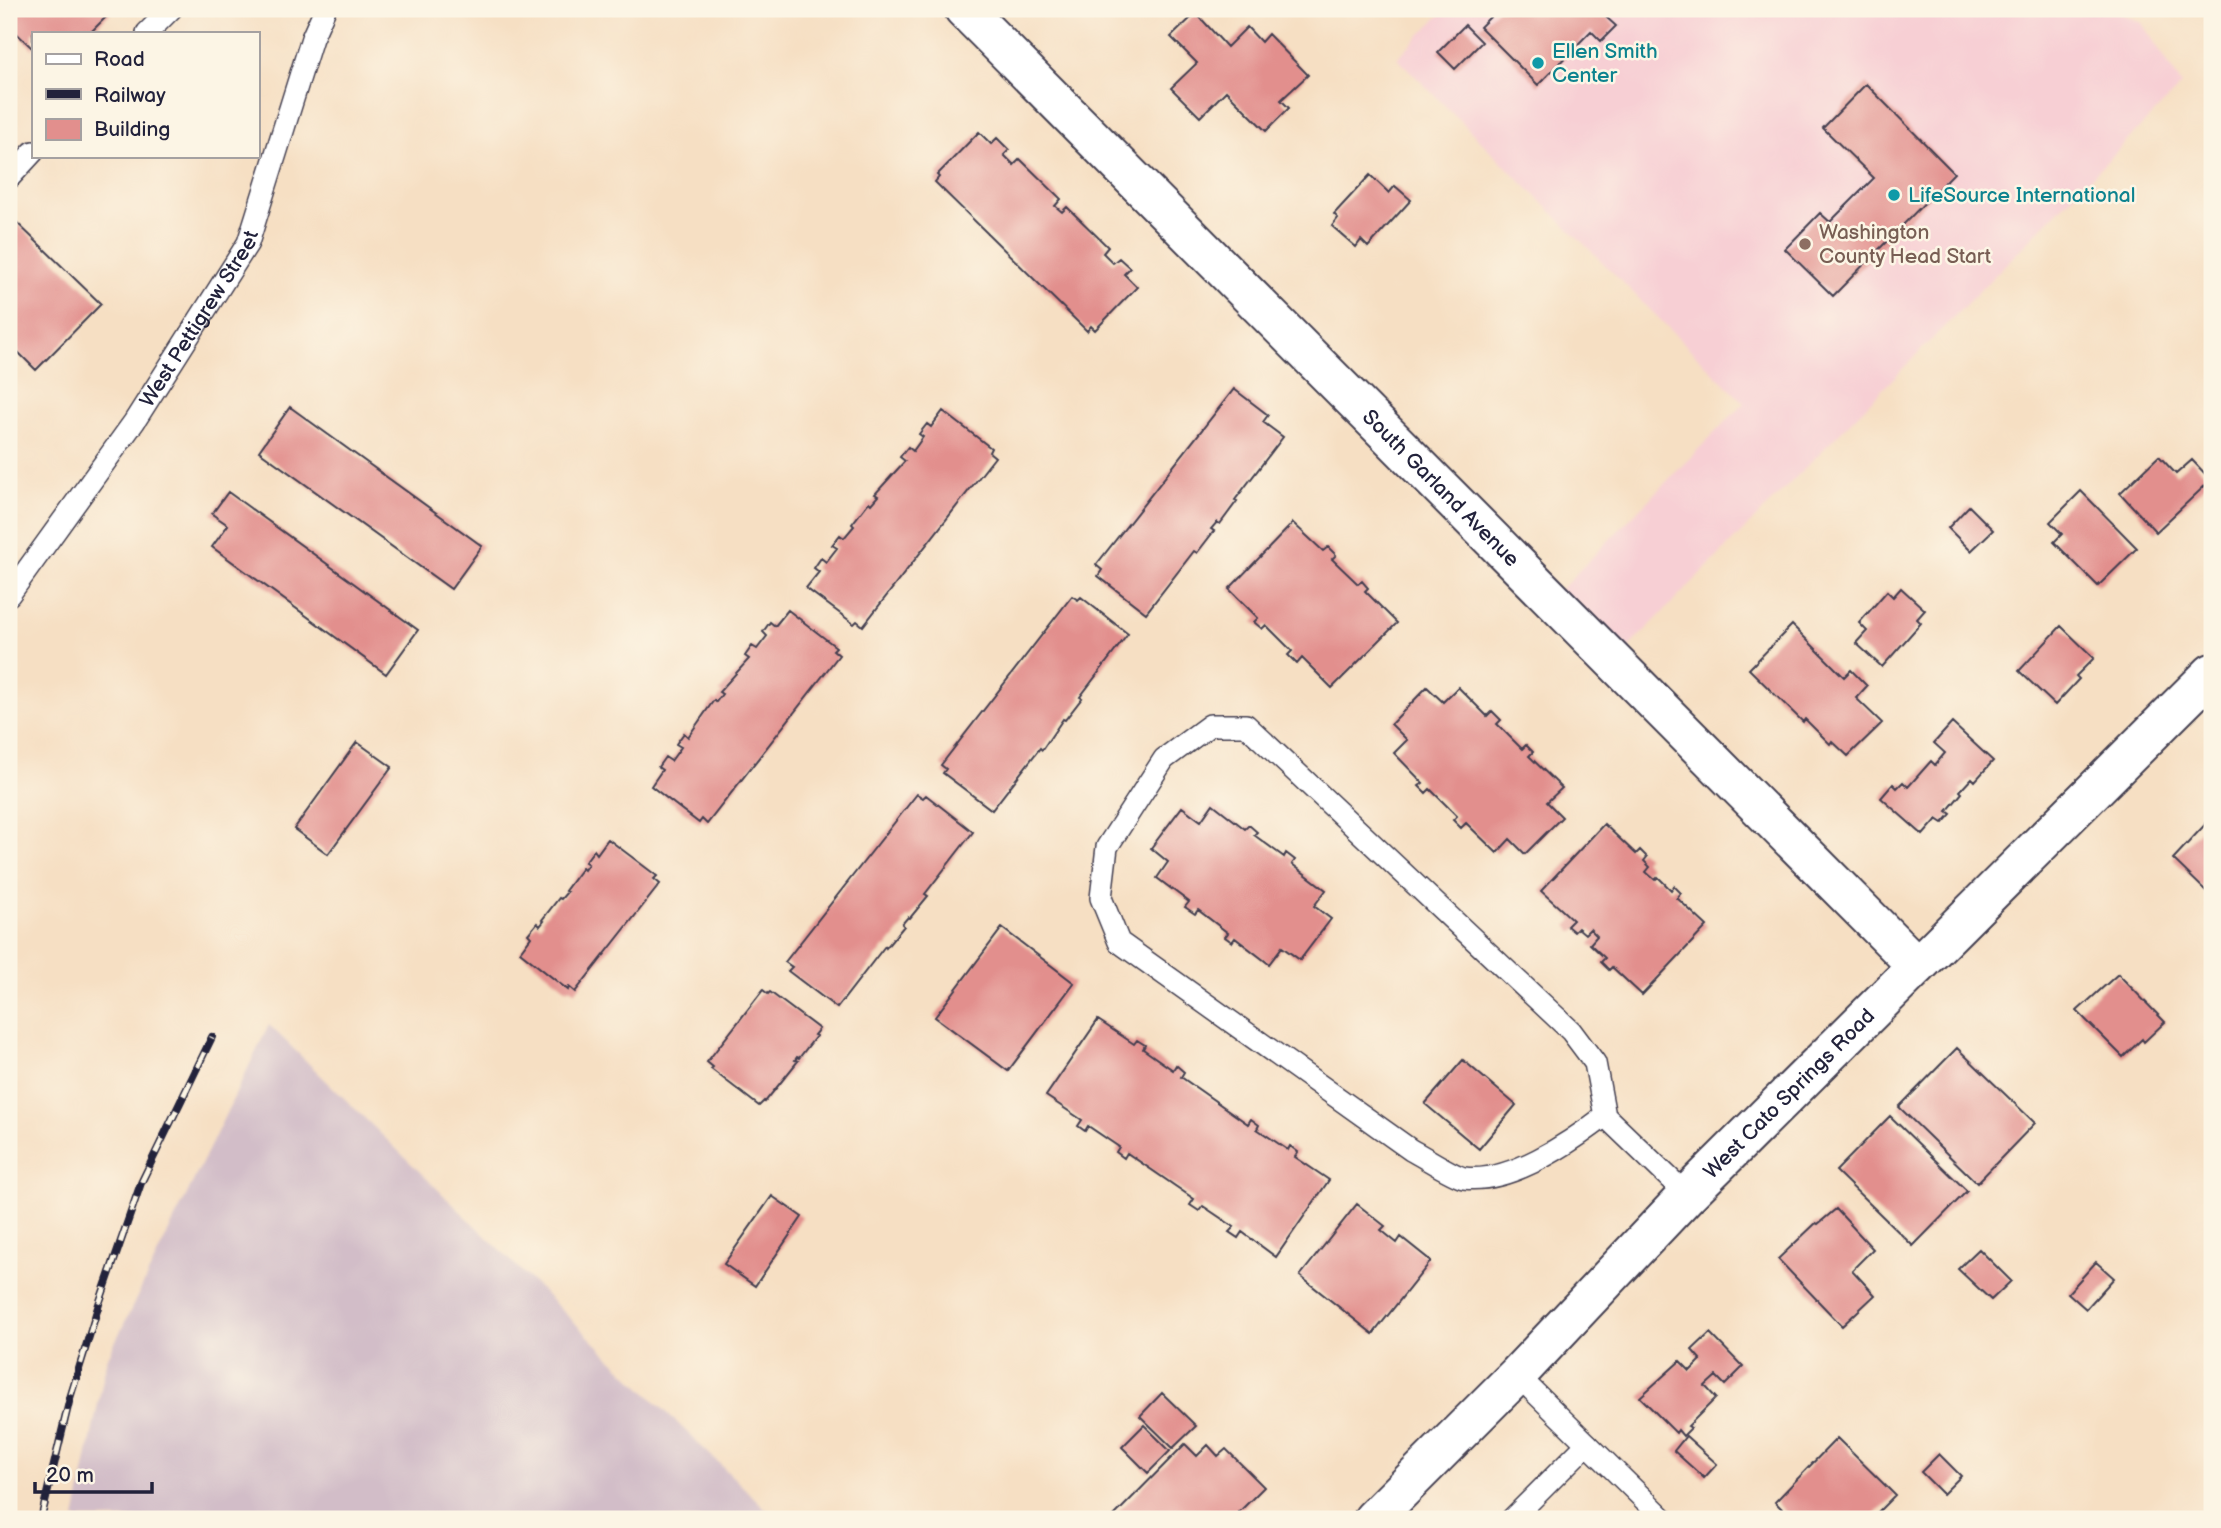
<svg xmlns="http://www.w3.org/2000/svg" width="2221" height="1528" viewBox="0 0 2221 1528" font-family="'Balsamiq Sans',sans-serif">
<rect width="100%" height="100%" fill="#fcf5e5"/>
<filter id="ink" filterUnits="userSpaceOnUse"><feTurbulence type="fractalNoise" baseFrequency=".0143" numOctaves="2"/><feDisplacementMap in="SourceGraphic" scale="14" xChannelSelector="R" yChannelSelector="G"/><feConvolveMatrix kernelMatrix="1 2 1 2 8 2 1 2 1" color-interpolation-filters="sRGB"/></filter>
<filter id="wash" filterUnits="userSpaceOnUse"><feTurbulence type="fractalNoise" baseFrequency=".00686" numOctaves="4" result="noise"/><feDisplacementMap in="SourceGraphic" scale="28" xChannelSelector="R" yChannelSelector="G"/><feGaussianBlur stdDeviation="1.57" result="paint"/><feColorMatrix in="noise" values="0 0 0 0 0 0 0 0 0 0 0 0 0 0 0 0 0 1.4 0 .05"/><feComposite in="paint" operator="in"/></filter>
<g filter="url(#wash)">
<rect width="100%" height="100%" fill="#f6dfc3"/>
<!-- built -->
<path fill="#f7cfd4" d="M1446 9H2112L2142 23 2182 85 1614 662 1551 599 1744 403 1397 58Z"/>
<!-- industrial -->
<path fill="#d2bdc8" d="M269 1025 776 1519H75L107 1359Z"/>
<g id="blocks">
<!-- building -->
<path fill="#e28f8d" d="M9 9H114L90 33H33V49L9 26Z
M1498 9H1615L1606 17 1616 26 1601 41 1591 31 1538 85 1480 27Z
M1196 13 1227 47 1247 27 1261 42 1268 34 1308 75 1281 100 1289 108 1266 131 1226 91 1200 117 1171 88 1197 63 1171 37Z
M1465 25 1482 42 1455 69 1438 52Z
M1866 84 1954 173 1833 296 1785 249 1820 213 1830 222 1874 178 1823 128Z
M979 132 991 144 997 138 1009 150 1004 155 1014 165 1020 159 1061 199 1055 206 1062 212 1067 207 1108 247 1103 253 1113 263 1119 258 1130 268 1124 274 1137 287 1095 330 1091 326 1087 331 935 182 939 177 937 175Z
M1370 175 1389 193 1395 186 1411 200 1368 247 1361 240 1356 247 1332 226 1338 218 1334 214Z
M11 217 101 304 36 370 9 343V219Z
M1234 389 1268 415 1263 422 1283 437 1235 500 1237 501 1220 524 1217 522 1211 529 1214 531 1197 553 1194 551 1146 613 1098 576 1102 570 1096 565Z
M290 407 482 546 451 589 259 451Z
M943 411 991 448 989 452 995 457 863 626 857 621 854 624 806 588 819 572 814 568 821 558 826 562 837 548 832 545 840 535 844 538 854 526 852 524 869 502 871 504 878 496 875 494 905 461 900 457 908 447 913 451 923 437 919 434 927 424 931 427Z
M2159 456 2176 474 2192 460 2211 480 2156 532 2120 493Z
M2081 491 2137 548 2098 586 2054 542 2062 534 2050 522Z
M228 492 418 630 386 674 212 547 228 525 212 514Z
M1969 506 1993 530 1971 551 1948 528Z
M1293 523 1323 551 1328 547 1336 555 1332 559 1358 584 1362 581 1368 588 1365 591 1397 623 1332 688 1302 658 1297 664 1288 655 1292 651 1266 625 1262 629 1254 622 1258 618 1229 589Z
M1901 588 1925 610 1917 619 1921 623 1882 667 1856 643 1867 631 1859 623 1887 591 1893 597Z
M1072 596 1078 600 1081 597 1128 634 1080 697 1082 698 1065 720 1063 719 1042 750 1040 748 992 810 943 773 946 769 941 765Z
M788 610 836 647 833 650 839 655 707 824 702 819 699 823 651 786 662 770 658 767 665 757 671 761 681 747 676 744 684 733 688 737 714 700 716 702 722 694 719 692 749 659 745 656 752 646 757 649 767 636 763 632 770 622 775 626Z
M1792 625 1844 677 1851 670 1867 686 1856 698 1882 723 1848 756 1832 741 1830 744 1805 719 1803 722 1749 669Z
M2061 626 2094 658 2076 676 2079 679 2055 705 2019 671Z
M1427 687 1443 702 1458 687 1487 716 1492 711 1501 720 1497 724 1522 749 1526 745 1533 752 1529 756 1562 788 1547 802 1562 817 1525 854 1510 839 1497 853 1466 823 1461 828 1453 820 1457 816 1430 789 1426 793 1419 786 1423 783 1394 753 1407 740 1391 724Z
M1952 723 1993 761 1975 781 1972 778 1960 791 1962 793 1947 811 1951 814 1943 823 1937 819 1923 835 1881 798 1893 784 1897 788 1903 782 1908 787 1931 761 1935 765 1945 753 1934 743Z
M357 742 392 767 328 854 294 829Z
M917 794 923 798 926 795 973 832 925 894 928 896 910 918 908 917 902 924 904 926 886 948 885 946 837 1008 788 971 792 967 785 962Z
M1213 804 1245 829 1249 825 1257 832 1254 835 1284 857 1286 853 1295 860 1292 864 1326 890 1314 906 1331 919 1300 960 1282 947 1269 964 1235 938 1232 942 1225 937 1228 933 1198 910 1195 914 1185 907 1189 902 1157 878 1168 862 1151 848 1182 807 1201 821Z
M2212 817V897L2173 859Z
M1604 824 1636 854 1640 850 1647 857 1644 861 1650 867 1646 872 1655 880 1658 877 1671 890 1674 886 1681 893 1677 898 1707 926 1642 995 1612 967 1609 970 1601 962 1605 958 1590 944 1597 936 1590 929 1585 934 1578 928 1574 932 1567 926 1573 920 1541 891Z
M608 839 657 876 654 879 660 884 575 992 569 987 568 990 520 952 531 937 528 934 537 923 540 926 544 921 542 920 559 898 561 899 567 892 565 891 582 868 584 870 588 864 585 862 594 850 597 854Z
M1002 928 1074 983 1008 1071 935 1017Z
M2118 974 2165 1022 2144 1042 2142 1039 2123 1057 2077 1011Z
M763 990 768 994 770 992 819 1029 814 1035 816 1036 799 1058 797 1057 795 1060 798 1061 765 1102 764 1101 759 1106 711 1069 713 1067 707 1062Z
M1098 1020 1134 1044 1137 1040 1145 1045 1143 1049 1173 1070 1176 1065 1184 1072 1181 1077 1248 1124 1251 1119 1259 1125 1257 1129 1288 1150 1290 1146 1298 1152 1295 1157 1329 1180 1276 1257 1242 1232 1238 1238 1229 1232 1234 1227 1203 1206 1199 1211 1190 1205 1194 1199 1127 1153 1124 1158 1116 1152 1119 1147 1088 1126 1085 1131 1078 1126 1082 1120 1046 1096Z
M1957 1048 2035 1123 1977 1183 1899 1107Z
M1463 1060 1516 1105 1479 1149 1425 1104Z
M1890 1116 1967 1191 1913 1246 1836 1171Z
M772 1196 802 1217 755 1286 724 1264Z
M1357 1204 1385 1226 1381 1230 1397 1243 1401 1237 1431 1261 1373 1334 1300 1276Z
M1836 1209 1873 1249 1852 1270 1875 1295 1842 1326 1778 1259 1816 1223 1818 1224Z
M1979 1249 2011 1281 1991 1300 1958 1269Z
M2096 1262 2114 1278 2086 1309 2068 1293Z
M1710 1333 1743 1367 1725 1385 1716 1376 1705 1386 1716 1398 1688 1426 1691 1428 1683 1436 1678 1430 1676 1433 1640 1397 1680 1361 1690 1371 1701 1360 1692 1350Z
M1162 1393 1196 1426 1173 1448 1140 1416Z
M1144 1425 1170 1451 1148 1473 1122 1447Z
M1686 1436 1717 1464 1704 1478 1674 1451Z
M1837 1438 1895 1495 1871 1519H1792L1775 1502Z
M1185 1444 1197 1456 1208 1445 1218 1456 1226 1449 1264 1487 1232 1519H1111Z
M1939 1454 1961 1476 1943 1494 1921 1472Z"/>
</g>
</g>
<g filter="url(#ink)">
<use href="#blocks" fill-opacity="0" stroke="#423e4f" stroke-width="2"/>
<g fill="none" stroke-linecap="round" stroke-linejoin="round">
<!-- lane casing -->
<g stroke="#423e4f" stroke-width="24">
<g id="lane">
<path d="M147 33 171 9"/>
<path d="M9 178 33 152"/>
<path id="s1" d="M9 595 134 422 248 243 312 38 325 9"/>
<path d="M1605 1116C1570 1143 1509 1184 1464 1178 1453 1176 1423 1156 1411 1150L1119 942 1101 898 1107 847 1164 759 1210 725H1246L1571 1031 1595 1063 1605 1116 1687 1195"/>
<path d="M1517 1375 1664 1519"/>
<path d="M1512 1519 1587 1444"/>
</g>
</g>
<!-- secondary casing -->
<g stroke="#423e4f" stroke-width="42">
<g id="secondary">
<path id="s2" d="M964 9 1917 966"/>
<path id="s3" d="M1373 1519 1517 1375 1687 1195 2212 673"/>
</g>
</g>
<!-- lane -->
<use href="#lane" stroke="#fff" stroke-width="21"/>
<!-- secondary -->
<use href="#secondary" stroke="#fff" stroke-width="38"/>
<!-- rail casing -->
<g stroke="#22223b" stroke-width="8">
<path id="rail" d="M41 1519 70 1398 99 1304 141 1183 212 1037"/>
</g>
<!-- rail -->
<use href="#rail" stroke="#fcf5e5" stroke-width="5" stroke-dasharray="16" stroke-linecap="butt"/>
</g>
</g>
<!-- markers -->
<g fill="#0f9aa8" stroke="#fcf5e5" stroke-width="2.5">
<circle cx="1538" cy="63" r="7"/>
<circle cx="1894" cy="195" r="7"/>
</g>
<circle fill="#8d6e63" stroke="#fcf5e5" stroke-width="2.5" cx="1805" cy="244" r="7"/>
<g text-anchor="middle" stroke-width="5" stroke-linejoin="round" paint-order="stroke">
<!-- culture labels -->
<g font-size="21" fill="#0d838f" stroke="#fcf5e5" text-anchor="start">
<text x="1552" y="58">Ellen Smith<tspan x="1552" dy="24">Center</tspan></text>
<text x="1908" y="202">LifeSource International</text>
</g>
<!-- education labels -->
<g font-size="21" fill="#785e54" stroke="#fcf5e5" text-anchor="start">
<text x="1819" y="239">Washington<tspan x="1819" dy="24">County Head Start</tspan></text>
</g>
<!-- street labels -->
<g font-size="21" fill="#22223b" stroke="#fcf5e5">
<text dy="7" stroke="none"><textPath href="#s1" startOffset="336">West Pettigrew Street</textPath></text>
<text dy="7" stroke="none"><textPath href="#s2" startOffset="676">South Garland Avenue</textPath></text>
<text dy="7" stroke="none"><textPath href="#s3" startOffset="595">West Cato Springs Road</textPath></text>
</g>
</g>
<!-- margin -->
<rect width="2221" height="1528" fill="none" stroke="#fcf5e5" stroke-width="35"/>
<!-- legend -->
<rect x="32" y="32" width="228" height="126" fill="#fcf5e5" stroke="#a5a1a1" stroke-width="2"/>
<rect x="46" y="54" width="35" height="10" fill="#ffffff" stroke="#a5a1a1" stroke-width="2"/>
<text x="94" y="66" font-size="21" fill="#22223b">Road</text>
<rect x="46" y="89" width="35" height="10" fill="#22223b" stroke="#a5a1a1" stroke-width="2"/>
<text x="94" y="102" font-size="21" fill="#22223b">Railway</text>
<rect x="46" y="119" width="35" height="21" fill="#e28f8d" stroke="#a5a1a1" stroke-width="2"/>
<text x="94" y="136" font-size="21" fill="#22223b">Building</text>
<!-- scale -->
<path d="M35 1482v10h117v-10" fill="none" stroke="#22223b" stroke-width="3.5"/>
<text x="46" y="1482" font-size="21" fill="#22223b" stroke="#fcf5e5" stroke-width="5" paint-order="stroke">20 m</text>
</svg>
